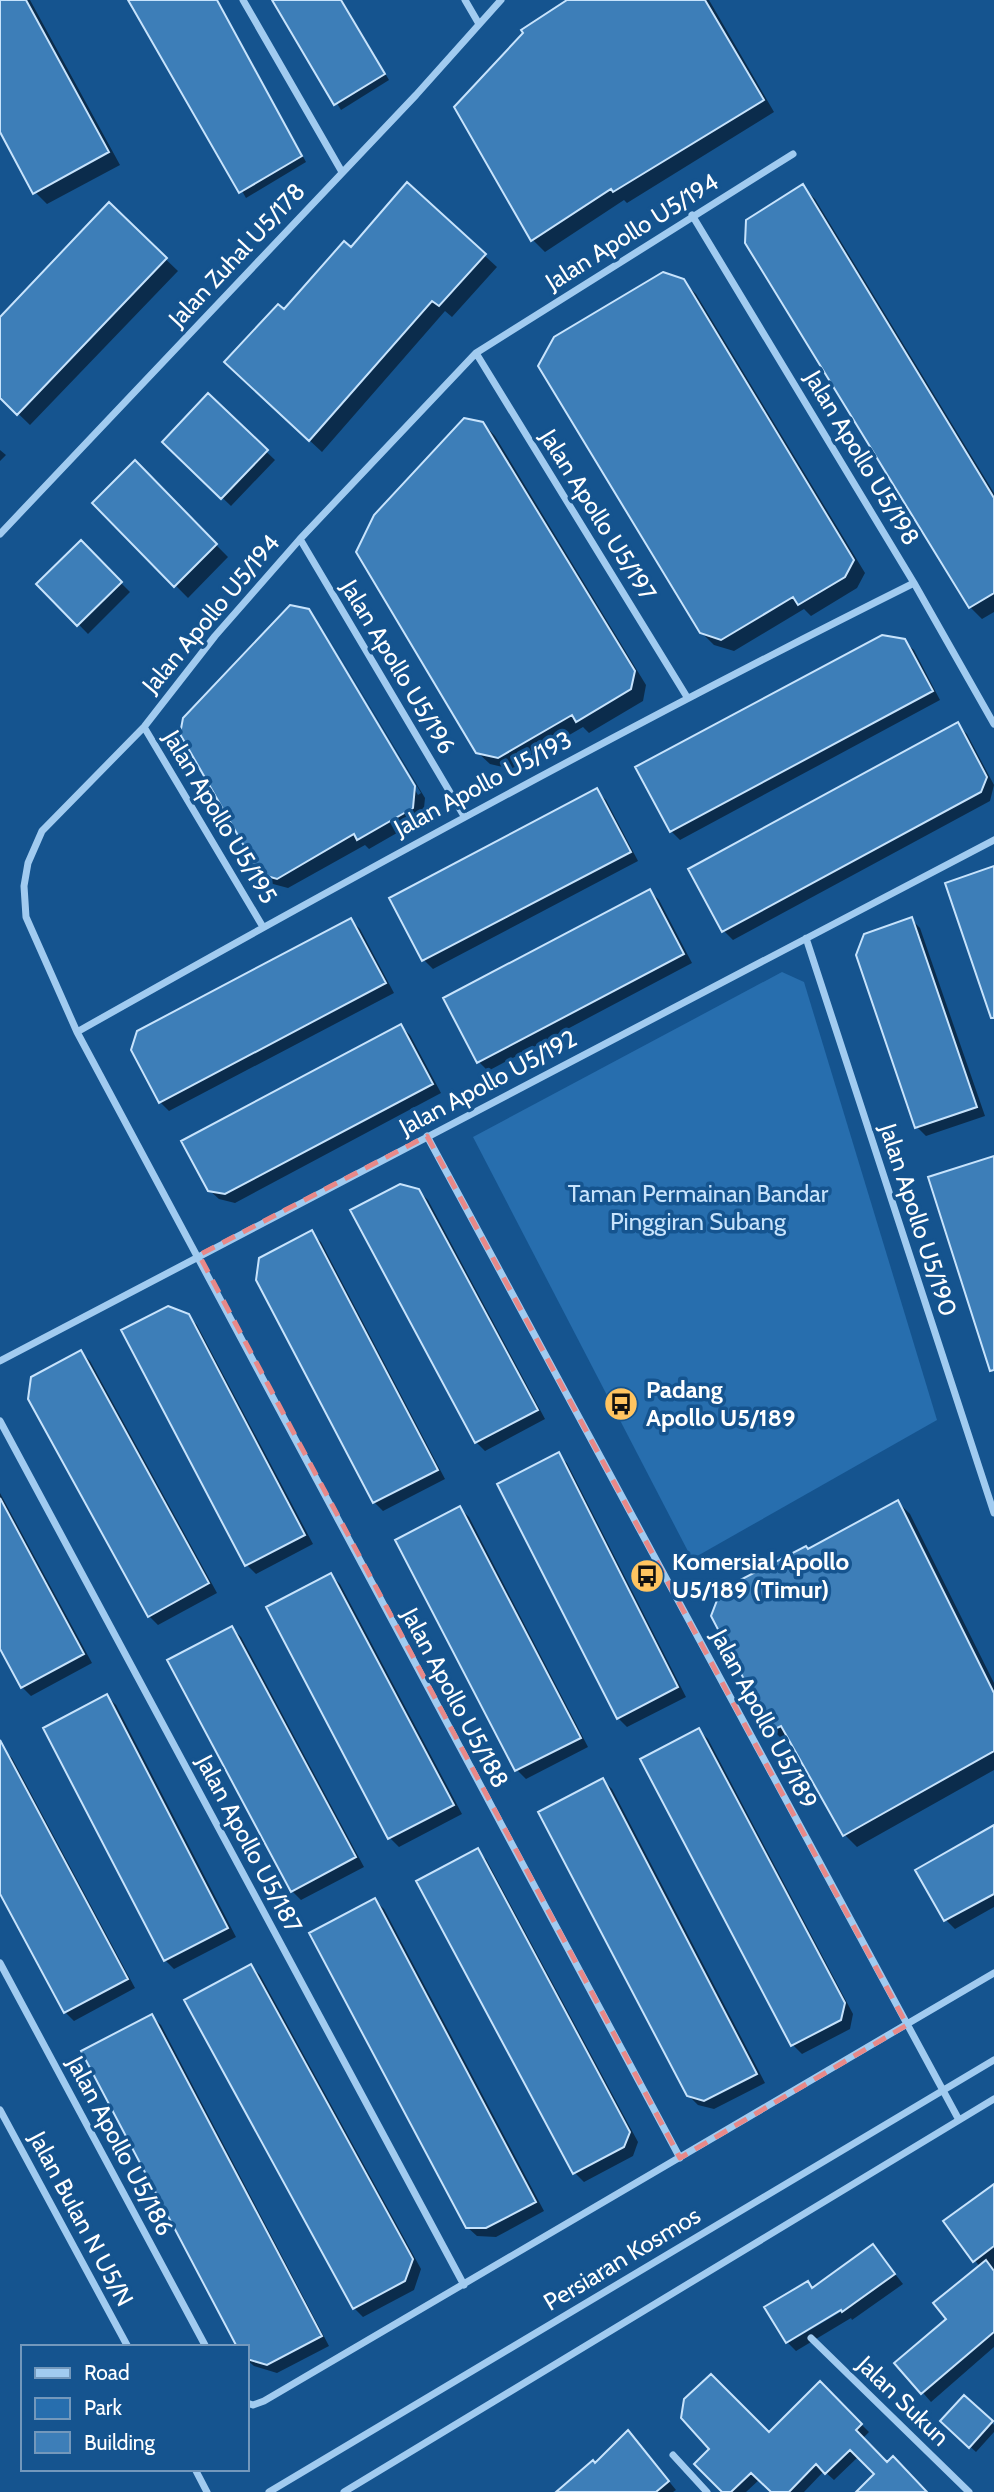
<svg xmlns="http://www.w3.org/2000/svg" width="994" height="2492" viewBox="0 0 994 2492" font-family="Cabin,sans-serif">
<rect width="100%" height="100%" fill="#15548f"/>
<!-- green -->
<path fill="#276eae" d="M782 972 804 982 937 1420 692 1559 473 1137Z"/>
<!-- shadow -->
<path fill="#0007" d="M0 0H30L120 165 47 204 35 192 0 129Z
M132 0H217L306 162 246 198Z
M274 0H342L389 80 341 110Z
M570 0H709L774 112 627 203 624 200 545 252 533 240 456 108Z
M407 185 497 267 452 317 445 311 322 452 238 374 284 312 351 250Z
M803 187 815 199 994 493V612L982 619 970 607Z
M109 205 178 271 30 425 0 396V319Z
M683 281 696 294 865 573 857 588 811 616 804 609 734 651 714 645 701 632Z
M208 396 275 460 231 506 164 442Z
M483 423 495 436 646 685 643 701 589 733 583 727 511 769 490 764 477 752Z
M0 450 6 455 0 461Z
M135 463 228 557 188 598 94 503Z
M81 543 130 592 88 634 39 584Z
M308 611 418 795 421 793 318 620 425 798 423 818 369 849 365 845 288 888 273 884 262 873Z
M904 641 914 650 940 700 680 840 671 831Z
M958 725 967 734 994 785 990 801 733 940 724 931 690 870Z
M597 791 606 800 638 861 433 969 424 960Z
M650 891 659 900 692 963 488 1071 479 1062Z
M911 919 920 928 985 1116 926 1136 917 1127Z
M351 920 360 929 394 993 169 1111 160 1102 133 1050Z
M401 1026 410 1035 441 1093 235 1203 219 1199 209 1190Z
M418 1190 428 1200 545 1419 485 1451 476 1442Z
M312 1233 321 1242 445 1479 383 1511 374 1502 257 1279Z
M188 1315 197 1325 313 1544 256 1574 247 1565 124 1331Z
M81 1352 90 1361 217 1593 158 1625 149 1616Z
M558 1454 567 1463 686 1697 627 1727 618 1718Z
M0 1493 92 1663 31 1696 22 1687 0 1645Z
M898 1502 910 1514 994 1683V1770L857 1847 845 1835 791 1739 785 1742 773 1730 809 1551Z
M460 1508 469 1517 588 1747 526 1779 517 1770 397 1540Z
M331 1575 340 1584 462 1814 399 1847 390 1838 268 1608Z
M232 1628 241 1637 364 1867 301 1900 292 1891Z
M107 1696 116 1705 236 1937 174 1969 165 1960Z
M699 1730 708 1739 853 2014 850 2029 802 2054 793 2045Z
M3 1749 12 1758 135 1988 74 2021 65 2012 0 1890V1751Z
M603 1780 612 1789 765 2083 714 2109 698 2105 688 2095Z
M994 1827V1907L955 1929 946 1920Z
M477 1850 486 1859 638 2142 633 2156 584 2182 575 2173 418 1882Z
M375 1900 384 1909 544 2211 496 2237 477 2236 467 2227Z
M251 1966 260 1975 421 2269 414 2290 363 2317 354 2308Z
M152 2016 161 2025 329 2346 277 2373 254 2366 247 2360V2347Z
M994 2186V2347L931 2402 897 2363 948 2319 980 2267 946 2222Z
M873 2246 903 2284 852 2320 851 2318 796 2351 788 2343 849 2307 847 2304 787 2340 808 2283 814 2290Z
M820 2383 869 2432 863 2438 887 2464 925 2492H858L876 2474 858 2457 834 2480 824 2471 804 2492H773L760 2479 746 2492H724L769 2434Z
M964 2397 994 2425V2432L976 2452 942 2421Z
M636 2441 676 2490 673 2492H572L595 2465Z"/>
<!-- building -->
<path fill="#3d7eb8" stroke="#c7e3fc" stroke-width="2" d="M0 0H26L109 152 33 194 0 132Z
M128 0H217L302 156 239 193Z
M272 0H341L385 74 334 105Z
M567 0H705L764 100 613 192 611 189 531 241 454 107 523 33 521 30Z
M407 182 486 254 439 306 432 301 309 441 224 362 278 304 284 309 344 241 351 247Z
M803 184 994 498V593L969 608 745 243 746 220Z
M109 202 167 258 17 415 0 398V317Z
M663 272 684 279 854 560 845 577 798 605 793 597 721 640 700 633 538 366 554 337Z
M208 393 268 450 221 499 162 442Z
M464 418 483 422 635 671 631 689 576 722 572 715 498 758 476 753 356 552 374 515Z
M135 460 217 544 174 587 92 503Z
M81 540 122 582 77 626 36 584Z
M290 605 309 609 415 786 413 808 357 840 354 834 277 879 260 874 180 734 183 718Z
M882 635 905 639 933 691 670 832 635 767Z
M958 722 987 777 981 792 722 932 688 869Z
M597 788 631 852 422 961 389 898Z
M994 866V1018H991L945 883Z
M650 889 684 954 477 1063 443 998Z
M912 917 977 1107 915 1128 856 955 864 934Z
M351 918 386 983 159 1103 131 1050 137 1031Z
M401 1024 433 1084 225 1194 208 1191 181 1141Z
M994 1156V1370L990 1371 928 1177Z
M400 1184 419 1189 538 1410 475 1443 350 1210Z
M312 1230 438 1470 373 1503 256 1280 259 1258Z
M168 1306 189 1314 305 1535 245 1566 121 1330Z
M81 1350 209 1583 148 1617 28 1399 31 1377Z
M559 1452 678 1687 617 1719 497 1484Z
M0 1498 84 1654 21 1688 0 1649Z
M898 1500 994 1693V1751L843 1836 781 1726 771 1731 711 1616 721 1590 806 1546 808 1549Z
M460 1506 581 1738 515 1771 395 1540Z
M331 1573 454 1805 388 1839 266 1607Z
M232 1626 356 1857 291 1892 167 1660Z
M107 1694 228 1928 164 1961 43 1728Z
M699 1728 845 2003 841 2020 791 2046 640 1759Z
M0 1740 128 1979 64 2013 0 1894Z
M603 1778 757 2074 704 2101 687 2096 538 1812Z
M994 1825V1894L944 1921 915 1870Z
M478 1848 630 2132 624 2147 573 2174 416 1881Z
M375 1898 536 2202 486 2228H466L309 1933Z
M251 1964 413 2259 405 2281 353 2309 184 2000Z
M152 2014 322 2336 267 2365 247 2359V2347H237L81 2051Z
M994 2184V2246L973 2262 943 2221Z
M873 2244 895 2274 842 2312 841 2310 786 2343 764 2307 808 2281 812 2288Z
M986 2260 994 2271V2332L921 2394 894 2363 946 2319 933 2303Z
M711 2374 769 2432 820 2381 862 2424 856 2430 887 2462 893 2456 927 2492H856L874 2474 850 2450 825 2474 816 2464 789 2492H771L751 2473 731 2492H722L694 2464 709 2449 681 2418 684 2399Z
M964 2395 993 2421 969 2448 940 2421Z
M628 2430 669 2481 656 2492H556L593 2460 595 2463Z"/>
<g fill="none" stroke-linecap="round" stroke-linejoin="round">
<!-- street -->
<path stroke="#a1cbf0" stroke-width="7" d="M243 0 342 172
M465 0 479 24
M692 215 914 583 994 724
M476 353 687 697
M0 534 416 95 501 0
M300 539 464 816
M144 727 263 927
M806 938 994 1513
M77 1032C353 876 631 724 914 583
M427 1136 959 2120
M0 1361 994 840
M0 1421 464 2285
M0 1963 206 2347
M0 2110 128 2347
M680 2158 77 1032 26 917 24 886 28 863 42 831 144 727 215 636 300 539 476 353 793 154
M811 2338 969 2492
M247 2403 253 2405 264 2401 994 1973
M673 2455 707 2492
M195 2469 207 2492
M269 2492 994 2060
M344 2492 994 2099"/>
</g>
<!-- marked area -->
<path fill="none" stroke="#e88989" stroke-width="5" stroke-dasharray="14 9" stroke-linejoin="round" d="M427 1136 907 2025 680 2158 199 1255Z"/>
<!-- icons -->
<defs>
<g id="bus-disc" transform="scale(1.75)"><circle r="9.5" fill="#ffc460" stroke="#15548f"/><path d="M-5-6H5V4H4V6H2V4H-2V6H-4V4H-5ZM-3.5-4V0h7V-4ZM-3.5 1.2v1.5H-2V1.2ZM2 1.2v1.5H3.5V1.2Z" fill="#111"/></g>
</defs>
<g fill-rule="evenodd">
<use href="#bus-disc" x="621" y="1404"/>
<use href="#bus-disc" x="647" y="1576"/>
</g>
<g text-anchor="middle" stroke-width="7" stroke-linejoin="round" paint-order="stroke">
<!-- street labels -->
<g font-size="24" fill="#fff" stroke="#15548f">
<text transform="translate(632 232) rotate(-32)" y="8">Jalan Apollo U5/194</text>
<text transform="translate(237 255) rotate(-47)" y="8">Jalan Zuhal U5/178</text>
<text transform="translate(862 458) rotate(59)" y="8">Jalan Apollo U5/198</text>
<text transform="translate(598 515) rotate(58)" y="8">Jalan Apollo U5/197</text>
<text transform="translate(211 614) rotate(-50)" y="8">Jalan Apollo U5/194</text>
<text transform="translate(398 667) rotate(59)" y="8">Jalan Apollo U5/196</text>
<text transform="translate(483 784) rotate(-28)" y="8">Jalan Apollo U5/193</text>
<text transform="translate(220 817) rotate(59)" y="8">Jalan Apollo U5/195</text>
<text transform="translate(488 1083) rotate(-28)" y="8">Jalan Apollo U5/192</text>
<text transform="translate(918 1220) rotate(72)" y="8">Jalan Apollo U5/190</text>
<text transform="translate(455 1698) rotate(62)" y="8">Jalan Apollo U5/188</text>
<text transform="translate(764 1719) rotate(62)" y="8">Jalan Apollo U5/189</text>
<text transform="translate(249 1844) rotate(62)" y="8">Jalan Apollo U5/187</text>
<text transform="translate(120 2146) rotate(62)" y="8">Jalan Apollo U5/186</text>
<text transform="translate(81 2219) rotate(62)" y="8">Jalan Bulan N U5/N</text>
<text transform="translate(622 2259) rotate(-31)" y="8">Persiaran Kosmos</text>
<text transform="translate(903 2401) rotate(44)" y="8">Jalan Sukun</text>
</g>
<!-- park labels -->
<g font-size="24" fill="#c7e3fc" stroke="#15548f">
<text x="698" y="1202">Taman Permainan Bandar<tspan x="698" dy="28">Pinggiran Subang</tspan></text>
</g>
<!-- poi labels -->
<g font-size="24" font-weight="bold" fill="#fff" stroke="#15548f" text-anchor="start">
<text x="646" y="1398">Padang<tspan x="646" dy="28">Apollo U5/189</tspan></text>
<text x="672" y="1570">Komersial Apollo<tspan x="672" dy="28">U5/189 (Timur)</tspan></text>
</g>
</g>
<!-- legend -->
<rect x="21" y="2345" width="228" height="126" fill="#15548f" stroke="#7398bc" stroke-width="2"/>
<rect x="35" y="2368" width="35" height="10" fill="#a1cbf0" stroke="#7398bc" stroke-width="2"/>
<text x="84" y="2380" font-size="21" fill="#ffffff">Road</text>
<rect x="35" y="2398" width="35" height="21" fill="#276eae" stroke="#7398bc" stroke-width="2"/>
<text x="84" y="2415" font-size="21" fill="#ffffff">Park</text>
<rect x="35" y="2432" width="35" height="21" fill="#3d7eb8" stroke="#7398bc" stroke-width="2"/>
<text x="84" y="2450" font-size="21" fill="#ffffff">Building</text>
</svg>
